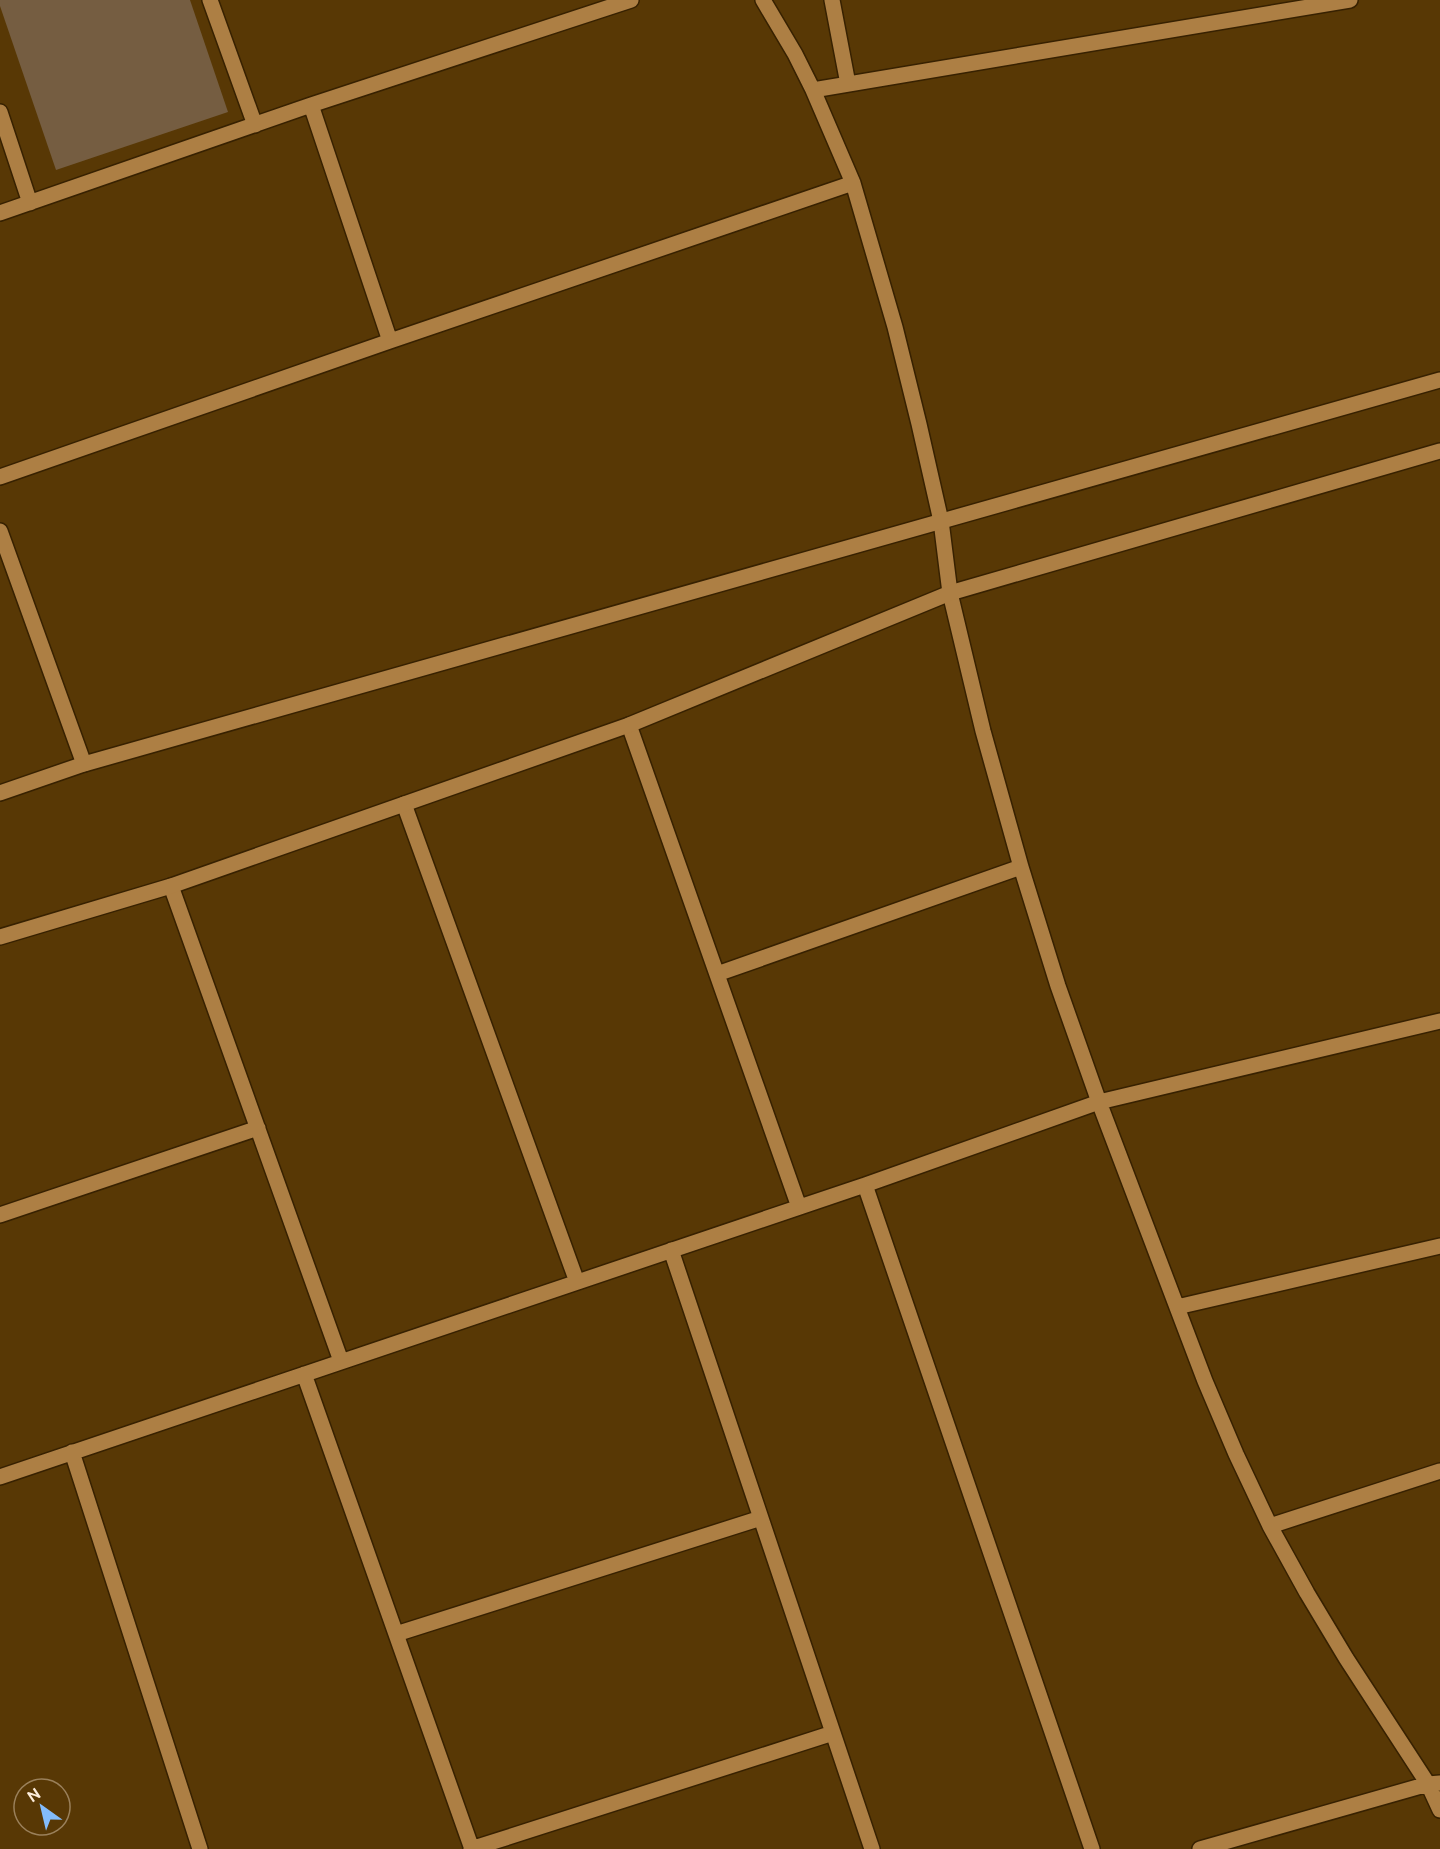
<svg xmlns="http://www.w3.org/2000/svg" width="1440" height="1849" viewBox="0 0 1440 1849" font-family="Ubuntu,sans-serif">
<rect width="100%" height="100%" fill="#583805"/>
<!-- green -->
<path fill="#755d41" d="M0 0H190L228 112 56 170 0 6Z"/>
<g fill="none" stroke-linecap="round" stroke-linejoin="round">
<!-- minor casing -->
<g stroke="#372101" stroke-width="18">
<path id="minor" d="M210 0 255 125
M763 0 795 54 813 90 853 183 895 327 919 424 941 521 950 593 983 731 1021 867 1058 986 1099 1102 1205 1381 1236 1454 1270 1526 1307 1593 1346 1658 1428 1784 1440 1810
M832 0 848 84
M813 90 1350 0
M311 105 390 341
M0 112 30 203
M0 213 311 105 631 0
M0 477 390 341 853 183
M0 531 84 764
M629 725 799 1207
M404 804 577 1282
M171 886 341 1361
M717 974 1021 867
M865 1185 1092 1849
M0 1215 258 1128
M671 1250 872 1849
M1177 1307 1440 1246
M304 1374 472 1849
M72 1452 200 1849
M0 1477 865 1185 1099 1102 1440 1021
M1270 1526 1440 1471
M396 1634 761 1518
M471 1849 833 1733
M1200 1849 1428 1784 1440 1783"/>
</g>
<!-- tertiary casing -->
<g stroke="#372101" stroke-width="18">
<path id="tertiary" d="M0 793 84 764 1440 380
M0 937 171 886 629 725 950 593 1440 451"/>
</g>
<!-- minor -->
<use href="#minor" stroke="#ad7f44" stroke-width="15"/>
<!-- tertiary -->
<use href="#tertiary" stroke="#ad7f44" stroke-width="15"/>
</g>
<!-- north arrow -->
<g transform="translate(42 1807) rotate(326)"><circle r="28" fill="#583805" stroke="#9a805b" stroke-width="1.5"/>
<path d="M0-4.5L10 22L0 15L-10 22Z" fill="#83bcfb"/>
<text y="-9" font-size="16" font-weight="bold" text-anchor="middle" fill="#fceddb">N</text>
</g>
</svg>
